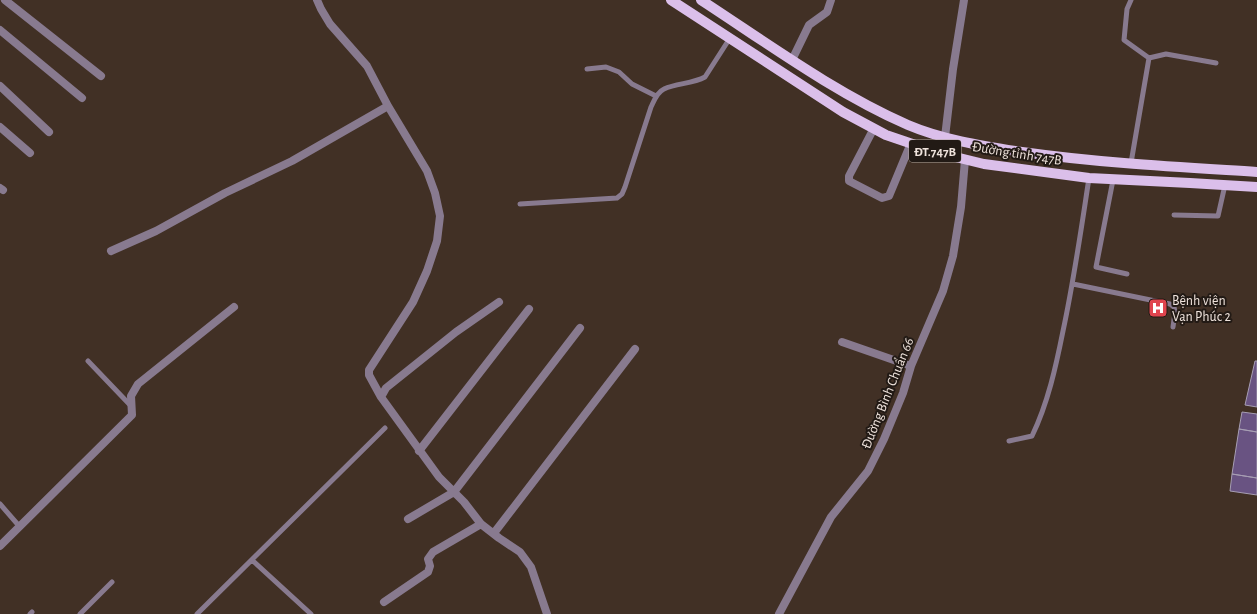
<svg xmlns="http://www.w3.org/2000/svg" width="1257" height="614" viewBox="0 0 1257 614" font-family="'Alegreya Sans',sans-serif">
<rect width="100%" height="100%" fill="#413025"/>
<!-- building -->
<path fill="#695382" stroke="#a79eb3" d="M1255 361H1257V407L1245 405Z
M1242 412 1257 414V432L1239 429Z
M1239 429 1257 432V478L1232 474Z
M1232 474 1257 478V495L1230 491Z"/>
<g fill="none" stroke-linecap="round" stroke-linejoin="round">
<!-- service -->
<path stroke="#887a8f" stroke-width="5" d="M1131 0 1127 9 1124 40 1149 58
M587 69 606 67 619 72 632 84 656 96
M1131 163 1149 58 1166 54 1216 63
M1113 180 1096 267 1127 274
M520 204 617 198 622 194 625 187 651 107C654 101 657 92 664 89 677 83 692 84 705 77L730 38
M1174 215 1218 216 1225 185
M1073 284 1170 304 1174 307 1175 312 1173 327
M88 361 132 407
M1009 441 1032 436C1048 403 1056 366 1063 331 1074 280 1081 230 1089 178
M0 504 20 527
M252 560 311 614
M30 614 32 612
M80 614 112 582
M197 614 385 428"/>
<!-- minor -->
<path stroke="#887a8f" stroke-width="8" d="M5 0 101 76
M317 0 321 9 330 24 367 66 388 106 427 171 435 193 440 216 437 241 427 271 413 302 369 370V375L381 397
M0 30 82 98
M792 60 809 25 827 12 831 0
M0 86 49 132
M0 127 30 153
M874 128 849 176V181L882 198 889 196 911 143
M945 137 953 69 964 0
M0 188 3 190
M111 251 156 231 225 193 292 161 388 106
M499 302 456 332 386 388 381 397 439 477 464 502 481 524 499 538 520 552 531 567 547 614
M842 342 911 366
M419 451 529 309
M408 519 454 492 580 328
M494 533 635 349
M0 546 132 415 131 396 138 384 234 307
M384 602 428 572 430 566 428 559 433 552 481 524
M779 614 831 517 868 471 884 439 903 393 911 366 943 291 953 256 961 207 965 160"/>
<!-- primary -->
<path stroke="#dbbfea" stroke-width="10" d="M671 0 843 112 886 135 939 153 984 164 1089 178 1190 183 1257 187
M701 0C767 43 835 93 908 125 943 140 984 146 1022 152 1100 163 1179 167 1257 172"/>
</g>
<!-- icons -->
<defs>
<g id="hospital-square" transform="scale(1)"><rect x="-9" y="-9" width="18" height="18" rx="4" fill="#e0444e" stroke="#221a15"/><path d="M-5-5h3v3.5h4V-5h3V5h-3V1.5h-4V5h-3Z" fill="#fff"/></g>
</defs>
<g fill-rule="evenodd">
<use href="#hospital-square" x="1158" y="308"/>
</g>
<g text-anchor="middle" stroke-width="4" stroke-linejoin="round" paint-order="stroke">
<!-- shield labels -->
<rect fill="#221a15" stroke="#b2a7a0" stroke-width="1" x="909" y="140" width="52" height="22" rx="3"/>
<g font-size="13" font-weight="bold" fill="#efe3dc">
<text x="935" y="156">ĐT.747B</text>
</g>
<!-- street labels -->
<g font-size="14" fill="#efe3dc" stroke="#221a15">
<text transform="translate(1017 153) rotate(9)" y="5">Đường tỉnh 747B</text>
<text transform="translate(887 393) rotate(-68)" y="5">Đường Bình Chuẩn 66</text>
</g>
<!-- poi labels -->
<g font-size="14" fill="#efe3dc" stroke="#221a15" text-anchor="start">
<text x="1172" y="305">Bệnh viện<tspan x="1172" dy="16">Vạn Phúc 2</tspan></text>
</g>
</g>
</svg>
